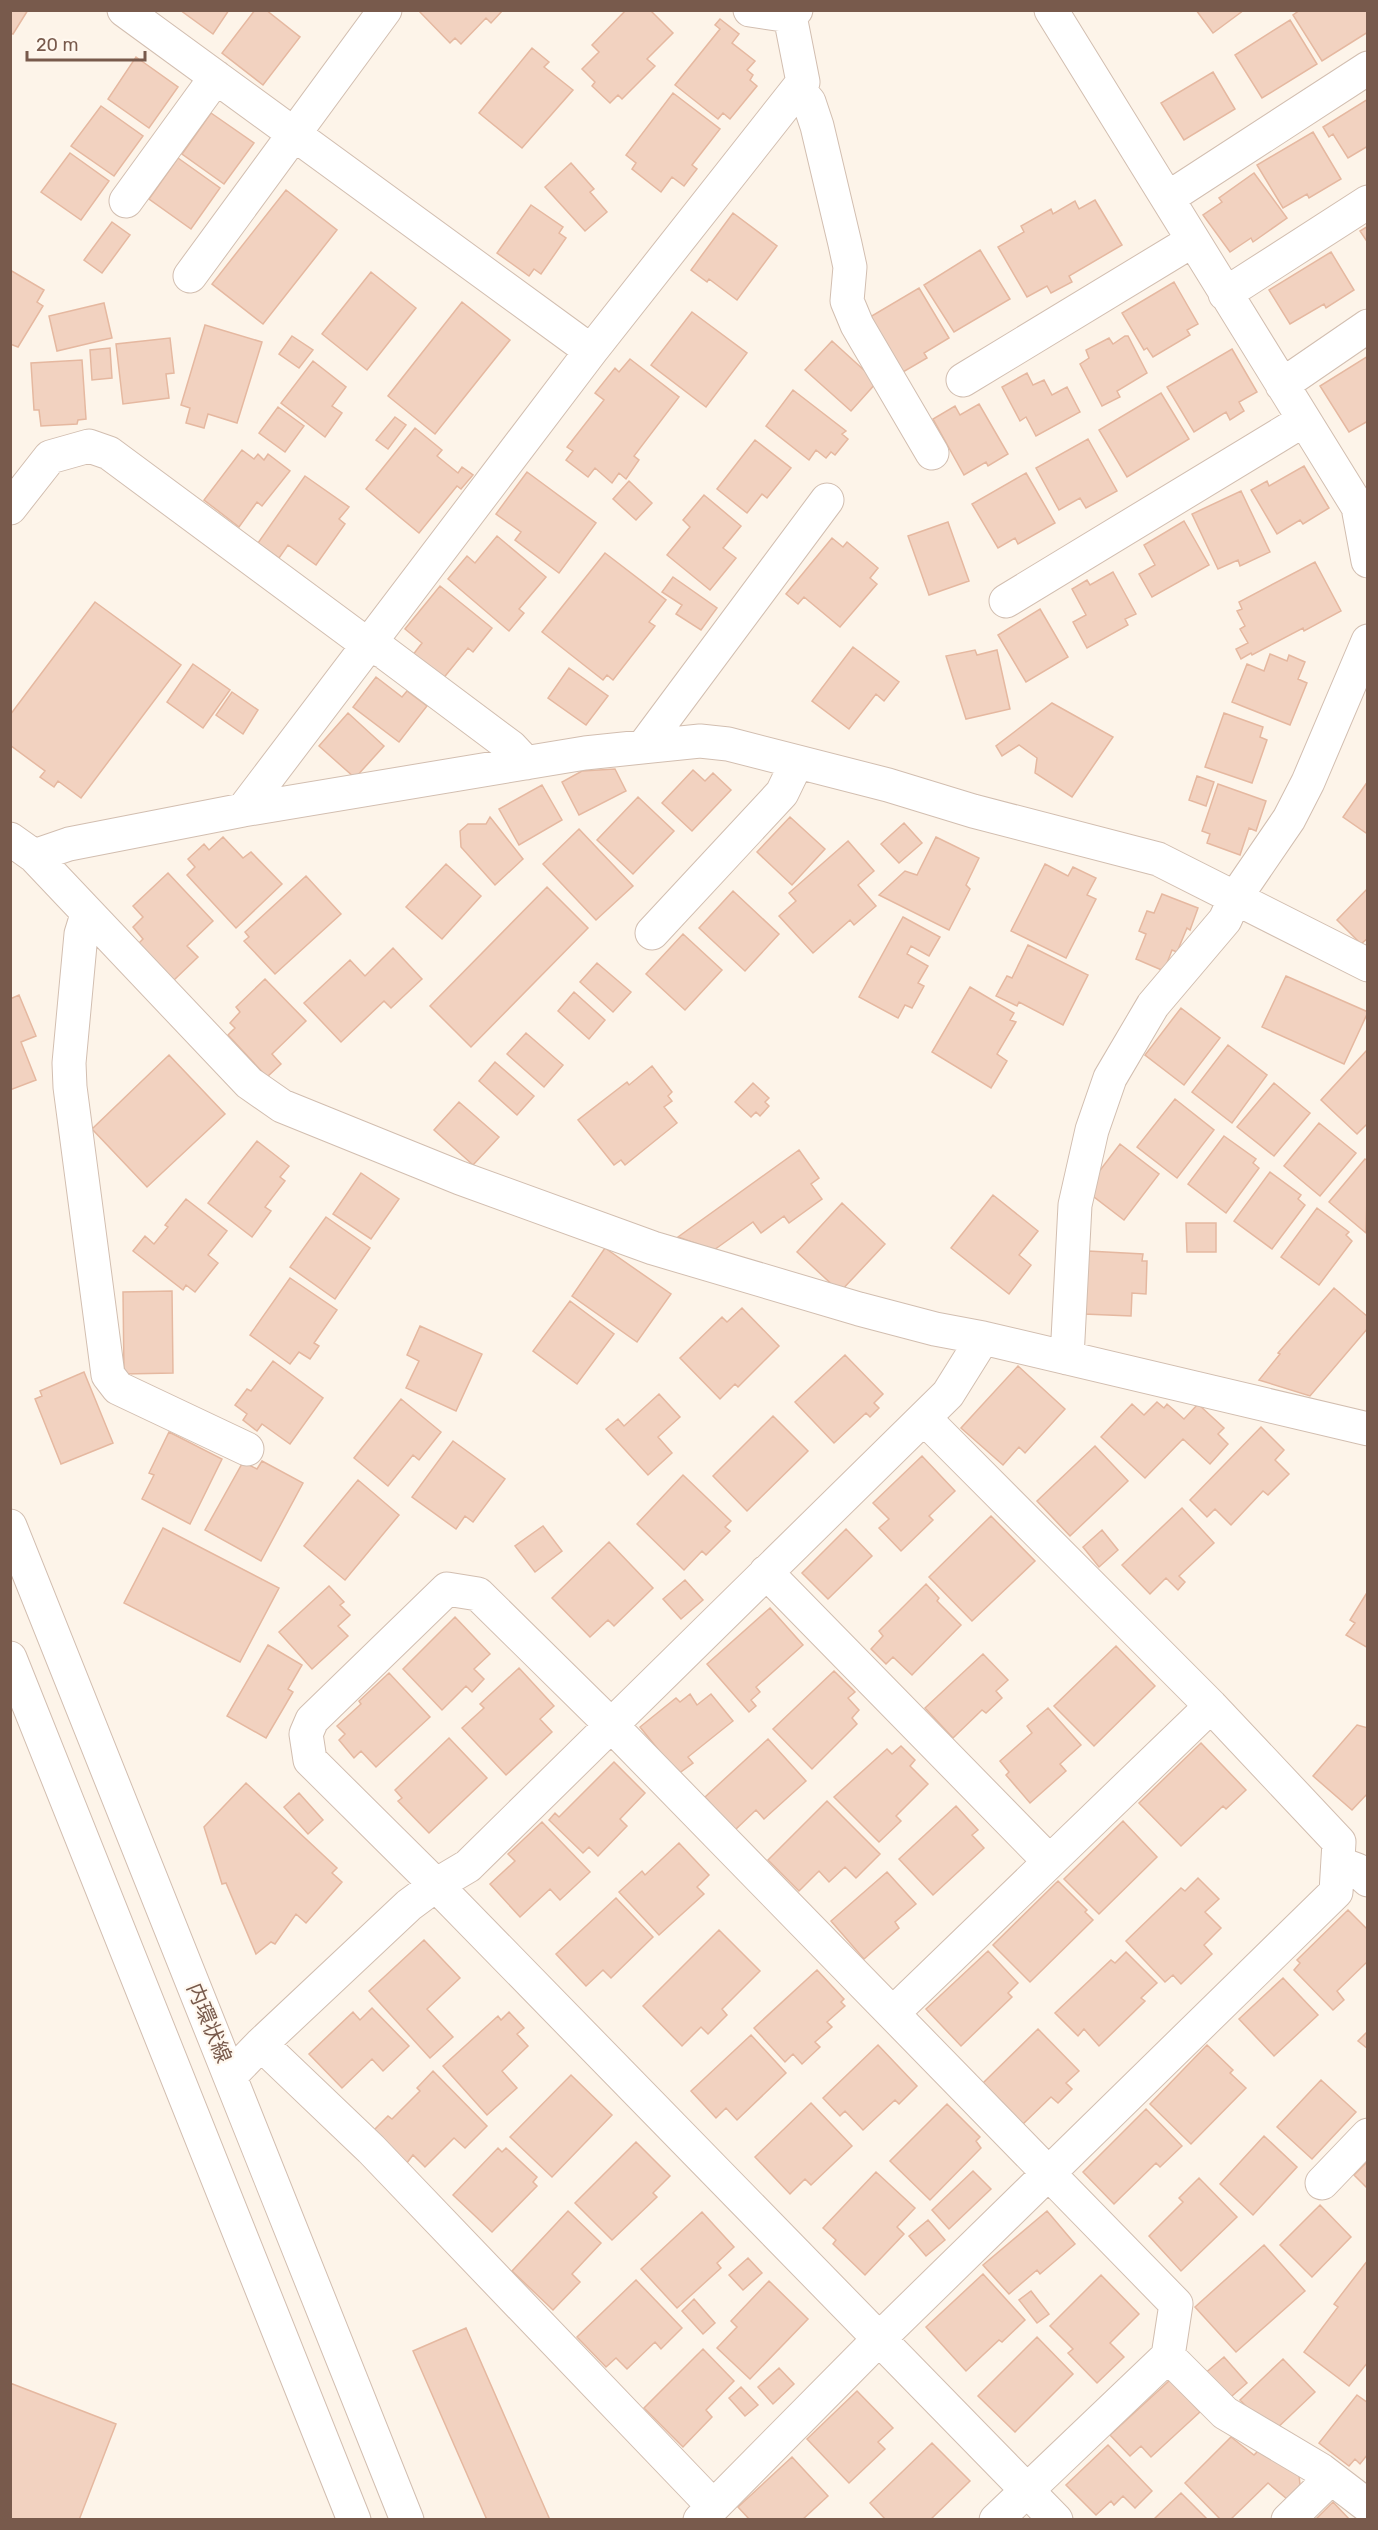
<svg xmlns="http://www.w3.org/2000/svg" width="1378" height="2530" viewBox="0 0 1378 2530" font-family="Rubik,'Noto Sans JP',sans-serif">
<rect width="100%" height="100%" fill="#fdf4e9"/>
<!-- building -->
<path fill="#f2d2c0" stroke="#e5b8a0" stroke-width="1.5" d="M10 10H28L13 34 10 33Z
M180 10H229L213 34Z
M255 10H266L300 37 263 85 222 53Z
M418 10H503L491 23 486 18 461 44 455 38 450 43Z
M626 10H650L673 33 647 59 655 66 622 99 618 95 610 103 592 86 595 82 582 69 599 52 592 45Z
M1196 10H1244L1213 33Z
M1300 10H1368V32L1322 61 1293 15Z
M720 19 739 34 732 43 755 61 747 70 753 75 750 80 757 86 730 119 723 113 718 119 675 85 720 29 715 25Z
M1290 20 1317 64 1262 98 1235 55Z
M532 48 549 62 544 67 573 90 522 148 479 113Z
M136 57 178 87 149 128 108 99Z
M1213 72 1235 109 1184 140 1161 103Z
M673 93 720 129 692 165 697 169 684 186 672 177 661 192 632 169 636 163 626 155Z
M1368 99V146L1348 158 1333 134 1329 137 1323 127Z
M101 106 143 136 114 176 71 146Z
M211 113 254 143 224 184 182 154Z
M1313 132 1341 179 1309 198 1307 194 1283 208 1257 165Z
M70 153 109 181 81 220 41 192Z
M178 158 220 188 191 229 149 199Z
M571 163 594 189 590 192 607 212 585 231 545 187Z
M1254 173 1287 218 1253 242 1251 238 1230 252 1203 215 1222 202 1219 198Z
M286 190 337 230 263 324 212 284Z
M1095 200 1122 245 1069 276 1072 282 1051 293 1047 286 1027 297 998 247 1024 232 1021 226 1051 209 1053 214 1075 201 1079 209Z
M531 205 563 227 559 233 566 238 541 274 534 269 529 276 497 253Z
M733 213 777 246 737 300 709 279 707 282 691 270Z
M112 222 130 235 102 273 84 260Z
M1368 226V243L1360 231Z
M980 250 1010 299 954 332 924 285Z
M1331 252 1354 290 1326 308 1324 304 1290 324 1269 290Z
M10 270 44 290 37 302 43 306 18 347 10 344Z
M371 272 416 308 367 370 322 334Z
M1174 282 1198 324 1187 330 1190 335 1153 357 1147 348 1144 350 1122 313Z
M919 288 949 338 924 353 927 358 903 372 870 317Z
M462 302 510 340 435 434 388 396Z
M104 303 112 338 57 351 49 316Z
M692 312 747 353 706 407 651 365Z
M205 325 262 342 237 423 208 414 204 428 186 423 190 408 181 405Z
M292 336 313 350 299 368 279 354Z
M1125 336H1128L1147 373 1117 391 1120 397 1102 406 1080 364 1089 358 1086 350 1109 338 1113 344Z
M170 338 174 373 166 374 169 398 123 404 116 344Z
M832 341 877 382 851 411 805 370Z
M110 348 112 378 92 380 90 350Z
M1232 349 1257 392 1239 402 1244 411 1230 420 1226 412 1194 432 1167 387Z
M1368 356V421L1349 432 1320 386Z
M630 359 679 397 634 456 639 460 626 479 619 473 612 483 595 468 588 477 566 460 573 451 567 447 604 400 595 393 615 368 619 372Z
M82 360 86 419 78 420 77 424 41 426 39 410H34L31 363Z
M313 361 346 387 332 406 342 413 325 437 281 403Z
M1027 373 1033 385 1044 380 1052 395 1067 387 1080 412 1036 436 1026 417 1020 421 1002 387Z
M793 390 846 431 842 434 848 439 835 455 831 452 826 458 816 450 809 460 766 426Z
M1161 393 1189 439 1127 477 1099 430Z
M979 404 1008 454 988 466 986 462 964 475 933 419 955 406 960 415Z
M278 407 304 426 285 452 259 433Z
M395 417 406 425 388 449 376 440Z
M415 428 442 450 437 456 458 473 462 467 473 475 461 489 457 486 419 533 366 489Z
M1088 439 1117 491 1086 508 1080 498 1059 510 1036 468Z
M755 440 791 468 767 498 762 494 747 513 717 489Z
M242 450 254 459 258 454 264 460 268 454 290 471 262 506 257 502 239 527 204 500Z
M1304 466 1329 508 1303 524 1300 520 1277 534 1251 490 1267 481 1269 486Z
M527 472 596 523 559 573 515 540 521 532 496 514Z
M1026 473 1055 523 1018 544 1015 538 998 548 972 504Z
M305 476 349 507 339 519 345 524 316 565 288 545 279 558 258 543Z
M629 481 652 503 636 520 613 499Z
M1241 491 1270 552 1240 566 1238 560 1218 569 1192 514Z
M704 495 741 526 723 548 736 558 710 590 667 555 690 527 683 520Z
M1184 521 1209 565 1152 597 1139 574 1155 565 1144 545Z
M948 522 969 581 929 595 908 536Z
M497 536 546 577 519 609 524 613 509 631 448 579 467 556 475 563Z
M832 538 843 547 847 542 878 568 870 578 877 584 840 627 804 597 798 604 786 594Z
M605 553 666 600 649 622 655 626 613 680 607 675 603 680 542 632Z
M1315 562 1341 611 1304 631 1303 628 1252 655 1251 653 1241 659 1236 649 1248 643 1240 629 1245 626 1237 611 1242 609 1239 602Z
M1113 572 1136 614 1125 619 1128 625 1087 648 1073 622 1086 615 1072 589 1087 580 1090 585Z
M673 577 717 608 701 630 676 614 682 605 662 592Z
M440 586 492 628 473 652 468 648 442 680 412 656 422 643 405 629Z
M95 602 181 665 81 798 58 781 54 787 40 777 45 771 10 745V715Z
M1040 609 1068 657 1026 682 998 635Z
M853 647 899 682 884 701 876 694 849 729 812 701Z
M975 650 977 655 997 650 1010 709 966 719 946 656Z
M1270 654 1287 661 1289 655 1305 662 1298 679 1307 683 1290 725 1232 702 1247 664 1264 671Z
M193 664 230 690 203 728 167 702Z
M569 668 608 696 586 725 548 698Z
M376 677 402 697 407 691 427 706 399 742 353 707Z
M232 692 258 710 243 734 216 715Z
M1052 703 1113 737 1072 797 1035 773 1037 758 1019 745 1002 756 996 746Z
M348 713 384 746 355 778 319 746Z
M1224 713 1263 727 1260 737 1267 740 1252 783 1205 767Z
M615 769 626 791 579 815 562 782 582 771Z
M693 770 705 781 713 773 731 790 692 831 662 803Z
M1197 776 1214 782 1206 806 1189 800Z
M1368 781V830L1366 833 1343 817Z
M1218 784 1266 801 1256 831 1249 828 1240 855 1207 843 1210 834 1202 831Z
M542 785 562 820 519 845 499 809Z
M638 797 674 831 633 874 597 840Z
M490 817 523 859 495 885 461 847 460 831 468 824H486Z
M790 817 825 849 792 885 757 852Z
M904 823 922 843 899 863 881 844Z
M579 829 633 886 596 920 543 864Z
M223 837 243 858 251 852 282 884 236 928 187 875 195 867 188 859 204 844 209 850Z
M936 837 979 858 966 885 970 889 949 930 879 895 905 871 917 875Z
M848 841 874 871 858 885 876 906 854 925 850 920 813 953 779 916 796 901 789 893Z
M446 864 481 896 442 939 406 907Z
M1045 864 1068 876 1073 867 1096 878 1087 895 1096 899 1066 958 1011 931Z
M168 873 213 921 187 946 198 957 173 981 138 944 143 939 133 927 143 917 133 906Z
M306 876 341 914 275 974 244 941 249 937 245 932Z
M547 887 588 928 471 1047 430 1006Z
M1368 888V938L1361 944 1337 920Z
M733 891 779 934 745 971 699 928Z
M1162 894 1198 908 1190 930 1187 928 1177 952 1172 950 1164 971 1136 959 1146 934 1139 931 1147 911 1154 913Z
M903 917 940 937 929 956 911 946 907 954 928 966 918 983 924 986 912 1008 905 1005 898 1018 859 997Z
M683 934 722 970 685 1010 646 974Z
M1028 945 1088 975 1063 1025 1019 1002 1017 1006 996 996 1007 976 1012 978Z
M393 948 422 979 391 1008 384 1001 341 1042 304 1003 350 960 365 976Z
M597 963 631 992 613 1012 580 982Z
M1286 976 1368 1012 1344 1064 1262 1027Z
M265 979 306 1021 272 1054 281 1064 267 1077 228 1035 235 1028 230 1023 240 1012 236 1007Z
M970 987 1014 1013 1010 1020 1016 1022 997 1054 1007 1061 991 1088 932 1052Z
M574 992 605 1020 589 1039 558 1011Z
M19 995 36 1036 21 1042 36 1080 10 1090V999Z
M1181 1008 1220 1038 1184 1085 1145 1055Z
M526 1033 563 1065 544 1087 507 1054Z
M1228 1045 1267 1075 1232 1123 1192 1092Z
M1368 1049V1123L1357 1134 1321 1100Z
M169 1055 225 1114 147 1187 92 1129Z
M495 1062 534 1096 517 1115 479 1081Z
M652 1066 672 1092 668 1096 672 1101 664 1107 677 1123 625 1165 621 1160 614 1165 578 1120 627 1082 629 1085Z
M753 1083 769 1098 765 1102 769 1106 760 1116 756 1112 751 1117 735 1102Z
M1274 1083 1310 1113 1274 1156 1237 1127Z
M1175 1099 1214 1130 1177 1178 1137 1147Z
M459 1102 499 1137 473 1165 434 1130Z
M1319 1123 1356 1153 1320 1196 1284 1166Z
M1224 1136 1256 1159 1253 1163 1259 1168 1226 1213 1188 1184Z
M257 1141 289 1166 280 1177 285 1181 265 1207 271 1211 252 1237 208 1203Z
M1120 1144 1159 1174 1124 1220 1085 1190Z
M799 1150 819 1178 811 1184 822 1199 789 1223 784 1216 761 1233 753 1222 714 1250 678 1237Z
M1365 1159 1368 1161 1366 1233 1329 1202Z
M1270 1172 1301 1195 1298 1199 1305 1205 1272 1249 1234 1221Z
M361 1173 399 1199 371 1239 333 1214Z
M993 1195 1038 1231 1019 1255 1031 1265 1009 1294 951 1248Z
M186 1199 227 1231 208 1255 218 1263 195 1292 186 1285 183 1290 133 1251 145 1236 154 1244 168 1227 165 1225Z
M842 1203 885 1244 840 1292 797 1252Z
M1317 1208 1349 1232 1346 1235 1352 1241 1319 1285 1281 1257Z
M326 1217 370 1248 335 1299 290 1267Z
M1186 1223H1216V1252H1187Z
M605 1248 671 1294 637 1342 572 1296Z
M1088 1251 1143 1254 1142 1261H1147L1146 1294 1132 1293 1131 1316 1084 1314Z
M290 1278 337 1310 314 1343 319 1346 310 1359 299 1352 290 1364 250 1335Z
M1334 1288 1368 1317V1328L1310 1396 1259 1380 1280 1354 1278 1353Z
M172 1291 173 1373 124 1374 123 1292Z
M570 1301 614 1334 577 1384 533 1351Z
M742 1308 779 1346 738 1387 735 1384 720 1399 680 1358 722 1317 727 1322Z
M420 1326 482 1354 456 1411 406 1388 419 1361 407 1355Z
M845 1355 883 1394 874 1403 879 1408 870 1417 866 1413 834 1443 795 1402Z
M273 1361 323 1398 290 1444 262 1424 257 1431 243 1420 247 1414 235 1405 247 1389 251 1391Z
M1018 1366 1065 1409 1025 1453 1019 1447 1003 1465 961 1428Z
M84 1372 113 1443 61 1464 35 1399 42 1396 40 1391Z
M659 1394 680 1417 658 1437 672 1453 648 1475 606 1429 618 1419 624 1426Z
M401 1399 441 1432 419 1460 413 1455 388 1486 354 1458Z
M1157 1402 1164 1408 1167 1404 1184 1419 1198 1404 1224 1428 1218 1434 1228 1444 1210 1464 1183 1439 1145 1478 1101 1437 1132 1404 1144 1415Z
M773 1416 808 1451 747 1511 713 1476Z
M1261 1427 1284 1450 1275 1460 1289 1474 1268 1495 1263 1491 1231 1525 1215 1509 1207 1517 1190 1500Z
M169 1432 222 1459 190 1524 142 1499 154 1475 149 1473Z
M453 1441 505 1479 473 1522 465 1516 456 1529 412 1497Z
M1095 1446 1128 1481 1070 1536 1037 1501Z
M922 1456 955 1491 929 1516 933 1520 901 1551 879 1528 889 1519 873 1503Z
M262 1461 303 1483 261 1561 205 1530 243 1462 257 1469Z
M683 1475 731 1521 725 1527 730 1531 706 1555 702 1551 684 1570 637 1524Z
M358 1480 399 1515 345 1580 304 1546Z
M1182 1508 1214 1543 1179 1576 1185 1582 1178 1590 1166 1578 1150 1594 1122 1565Z
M991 1516 1035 1561 972 1621 929 1577Z
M543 1526 562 1551 535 1572 515 1546Z
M163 1528 279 1588 240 1662 124 1603Z
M846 1529 872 1556 828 1599 802 1573Z
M1102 1530 1118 1550 1099 1567 1083 1547Z
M609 1542 653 1588 614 1626 608 1620 590 1637 552 1598Z
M685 1580 703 1600 681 1619 663 1599Z
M926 1584 939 1598 937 1601 961 1625 912 1675 893 1657 886 1664 871 1649 883 1636 879 1631Z
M329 1586 344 1602 340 1605 350 1615 338 1626 348 1636 312 1669 279 1632Z
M1368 1591V1648L1346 1635 1355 1623 1350 1620Z
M770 1608 803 1645 756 1687 760 1692 751 1700 756 1706 749 1712 707 1664Z
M455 1617 490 1654 474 1669 484 1679 472 1692 466 1686 442 1710 403 1669Z
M268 1645 302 1665 288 1689 293 1692 266 1738 227 1716Z
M1116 1646 1155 1686 1094 1746 1054 1706Z
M983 1654 1008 1680 996 1691 1002 1698 986 1713 982 1710 953 1738 925 1708Z
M519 1668 554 1706 540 1719 552 1732 506 1775 462 1728 484 1708 480 1704Z
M834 1671 855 1692 848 1698 859 1710 852 1718 857 1724 812 1769 773 1729Z
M389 1673 430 1717 376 1767 361 1751 354 1758 339 1740 345 1734 337 1726 361 1704 359 1701Z
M690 1694 697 1705 711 1694 733 1721 688 1757 693 1763 678 1774 640 1727 676 1698 680 1702Z
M1048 1708 1081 1745 1060 1764 1066 1771 1030 1803 1006 1775 1009 1772 1000 1761 1032 1733 1027 1726Z
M1357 1725 1368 1728V1793L1352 1810 1313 1776Z
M449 1738 487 1778 429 1833 398 1801 402 1798 395 1790Z
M768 1739 806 1781 764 1819 756 1810 735 1830 705 1797Z
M1201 1743 1246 1790 1226 1809 1223 1806 1181 1846 1139 1803Z
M901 1746 915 1760 910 1766 928 1784 896 1816 901 1821 879 1842 834 1797 887 1749 892 1754Z
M614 1762 645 1793 620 1819 627 1826 598 1856 589 1847 583 1853 549 1820 555 1813 559 1817Z
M246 1783 337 1868 332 1873 342 1882 306 1923 296 1914 275 1944 271 1942 256 1954 226 1883 222 1884 204 1827Z
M299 1793 323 1820 308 1834 284 1807Z
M827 1801 880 1854 856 1878 845 1867 829 1882 819 1871 799 1891 768 1860Z
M956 1806 978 1830 972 1835 984 1848 933 1895 899 1859Z
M1123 1821 1157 1857 1099 1914 1064 1879Z
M542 1822 590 1872 560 1900 550 1889 520 1917 490 1884 515 1861 508 1854Z
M679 1843 709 1875 697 1887 704 1894 659 1935 619 1892 642 1871 645 1875Z
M887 1872 916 1904 895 1922 899 1928 864 1959 831 1921Z
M1198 1878 1219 1899 1205 1912 1221 1928 1204 1945 1212 1954 1181 1984 1173 1975 1165 1982 1126 1941 1181 1888 1185 1891Z
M1058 1881 1087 1910 1085 1912 1093 1920 1030 1982 993 1945Z
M616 1898 653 1937 611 1978 603 1970 586 1986 556 1954Z
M1348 1910 1368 1930V1961L1337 1991 1344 2000 1333 2010 1294 1970 1300 1963 1297 1960Z
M719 1930 760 1971 722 2009 727 2015 708 2034 701 2027 682 2046 643 2006Z
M424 1940 460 1978 427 2009 453 2037 430 2058 369 1991Z
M988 1951 1018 1983 1008 1993 1012 1997 961 2046 926 2009Z
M1126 1952 1157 1983 1141 1998 1145 2001 1099 2046 1084 2029 1078 2036 1055 2013 1111 1960 1115 1963Z
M817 1970 844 1999 841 2002 845 2006 827 2022 832 2027 815 2042 820 2047 802 2064 793 2054 785 2062 754 2028Z
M1283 1978 1318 2015 1274 2056 1239 2019Z
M372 2008 409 2046 383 2071 372 2059 342 2088 309 2054 353 2012 360 2020Z
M509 2012 524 2028 517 2034 528 2046 502 2071 517 2088 487 2115 443 2066 498 2016 501 2020Z
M1038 2029 1079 2071 1066 2083 1072 2089 1058 2103 1051 2097 1022 2125 982 2084Z
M1368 2031V2049L1358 2041Z
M751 2035 786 2073 737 2120 726 2108 716 2118 691 2091Z
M878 2045 917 2086 899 2104 895 2100 863 2130 845 2111 840 2116 823 2098Z
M1207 2045 1233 2070 1230 2073 1246 2088 1191 2144 1150 2104Z
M433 2071 487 2126 465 2148 454 2138 425 2167 413 2155 406 2164 373 2131 388 2116 392 2119 420 2091 417 2088Z
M571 2075 612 2115 552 2177 510 2137Z
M1321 2080 1356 2112 1312 2159 1277 2127Z
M811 2103 852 2146 811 2185 805 2179 790 2194 755 2157Z
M947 2104 980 2137 976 2141 981 2148 930 2200 890 2161Z
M1146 2109 1182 2146 1160 2167 1156 2163 1114 2204 1083 2172Z
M1264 2136 1297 2167 1253 2215 1220 2184Z
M636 2142 670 2176 653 2193 657 2197 612 2240 575 2203Z
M498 2148 502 2152 506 2148 537 2177 533 2182 537 2186 492 2232 453 2195Z
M1368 2161V2189L1354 2175Z
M973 2171 991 2189 949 2229 932 2210Z
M876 2172 915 2208 897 2227 904 2234 865 2275 833 2244 836 2240 823 2228Z
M1199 2178 1237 2217 1181 2271 1149 2236 1183 2202 1179 2198Z
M1320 2205 1351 2237 1312 2277 1280 2245Z
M568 2211 601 2243 572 2274 580 2282 553 2310 512 2271Z
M1047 2211 1075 2244 1040 2274 1037 2270 1009 2294 983 2265Z
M702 2212 734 2247 717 2263 721 2268 677 2308 641 2269Z
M928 2220 945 2240 926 2256 909 2236Z
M1264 2245 1305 2291 1236 2352 1195 2307Z
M748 2258 762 2273 743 2290 729 2275Z
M1368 2260V2362L1349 2386 1304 2352 1338 2307 1334 2304Z
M983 2274 1025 2320 1002 2342 999 2340 966 2371 926 2327Z
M1101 2275 1139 2314 1110 2343 1124 2357 1097 2383 1068 2353 1073 2349 1050 2326Z
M636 2280 682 2328 661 2349 655 2342 627 2369 616 2358 606 2367 577 2337Z
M769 2281 808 2319 750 2379 717 2348 737 2327 731 2321Z
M1031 2291 1049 2314 1037 2323 1019 2300Z
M694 2299 715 2323 703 2334 682 2311Z
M466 2328 550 2520H487L413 2351Z
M1037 2337 1073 2374 1015 2432 978 2396Z
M703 2349 734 2381 706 2410 712 2417 683 2447 644 2408Z
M1224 2357 1247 2383 1225 2402 1203 2375Z
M1283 2359 1315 2392 1272 2433 1240 2400Z
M779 2368 794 2384 773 2404 758 2387Z
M1170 2380 1200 2412 1151 2457 1141 2446 1130 2456 1110 2435Z
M10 2383 116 2424 79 2520H10Z
M741 2387 758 2405 745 2416 729 2398Z
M857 2391 893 2428 878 2442 885 2449 849 2483 807 2439Z
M1357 2395 1368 2403V2454L1360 2464 1355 2459 1349 2466 1319 2443Z
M1231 2437 1254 2455 1259 2450 1299 2475 1300 2485 1287 2499 1268 2483 1230 2520H1221L1185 2483Z
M932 2443 970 2481 930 2520H886L870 2503Z
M1108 2445 1152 2491 1135 2508 1123 2496 1114 2505 1111 2501 1096 2515 1066 2485Z
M792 2457 828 2496 802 2520H750L738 2507Z
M1181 2493 1208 2520H1153Z
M1333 2502 1350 2520H1315Z"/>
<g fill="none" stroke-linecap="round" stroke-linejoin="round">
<!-- minor casing -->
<g stroke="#d2beb0" stroke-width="35">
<path id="minor" d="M124 10 591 351
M750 10 790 16
M1051 10 1358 507 1368 561
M798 89 809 102 817 126 845 244 850 267 847 301 857 325 932 453
M1168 198 1368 68
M126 201 216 77
M190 276 385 10
M1225 294 1368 202
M963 380 1192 241
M1282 385 1368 326
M10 508 50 457 89 446 109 453 368 645 384 652 511 747 526 763
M1006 601 1304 420
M644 746 827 500
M243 810 591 351 803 82 790 16 796 10
M10 839 34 856 249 1083 282 1106 460 1178 653 1248 859 1309 935 1329 983 1338 1368 1429
M34 856 69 844 243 810 585 753 700 741 728 744 888 785 973 811 1158 859 1368 965
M89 914 85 921 81 934 69 1063 70 1087 108 1375 118 1388 247 1449
M652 933 782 793 797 762
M983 1338 948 1394 468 1866 436 1885 310 1760 306 1734 312 1720 447 1589 478 1594 610 1724 1176 2304 1168 2356 996 2520
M1067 1358 1075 1205 1092 1130 1110 1078 1153 1005 1225 920 1235 898 1289 819 1308 782 1368 641
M10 1526 407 2520
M766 1572 1049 1861
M10 1658 354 2520
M1338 1863 1357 1870 1368 1880
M893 2013 1211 1706
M261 2044 371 2149 713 2506
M230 2076 261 2044 409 1905 436 1885 1056 2520
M1322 2183 1368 2135
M1168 2356 1225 2413 1321 2470 1368 2506
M700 2520 880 2338 1336 1892 1339 1842 1211 1706 924 1418
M1288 2520 1331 2478"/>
</g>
<!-- minor -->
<use href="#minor" stroke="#fff" stroke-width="33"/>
</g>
<g text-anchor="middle" stroke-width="4.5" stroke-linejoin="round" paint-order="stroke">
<!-- street labels -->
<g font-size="21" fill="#785a4c" stroke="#fff8ef">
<text transform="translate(209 2023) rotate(68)" y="7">内環状線</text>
</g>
</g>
<!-- border -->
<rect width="1378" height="2530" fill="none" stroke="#785a4c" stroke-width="24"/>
<!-- scale -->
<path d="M27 51v9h118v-9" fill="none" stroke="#785a4c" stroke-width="3"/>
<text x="36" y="51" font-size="18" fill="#785a4c" stroke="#fff8ef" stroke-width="4.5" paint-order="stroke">20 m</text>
</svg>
